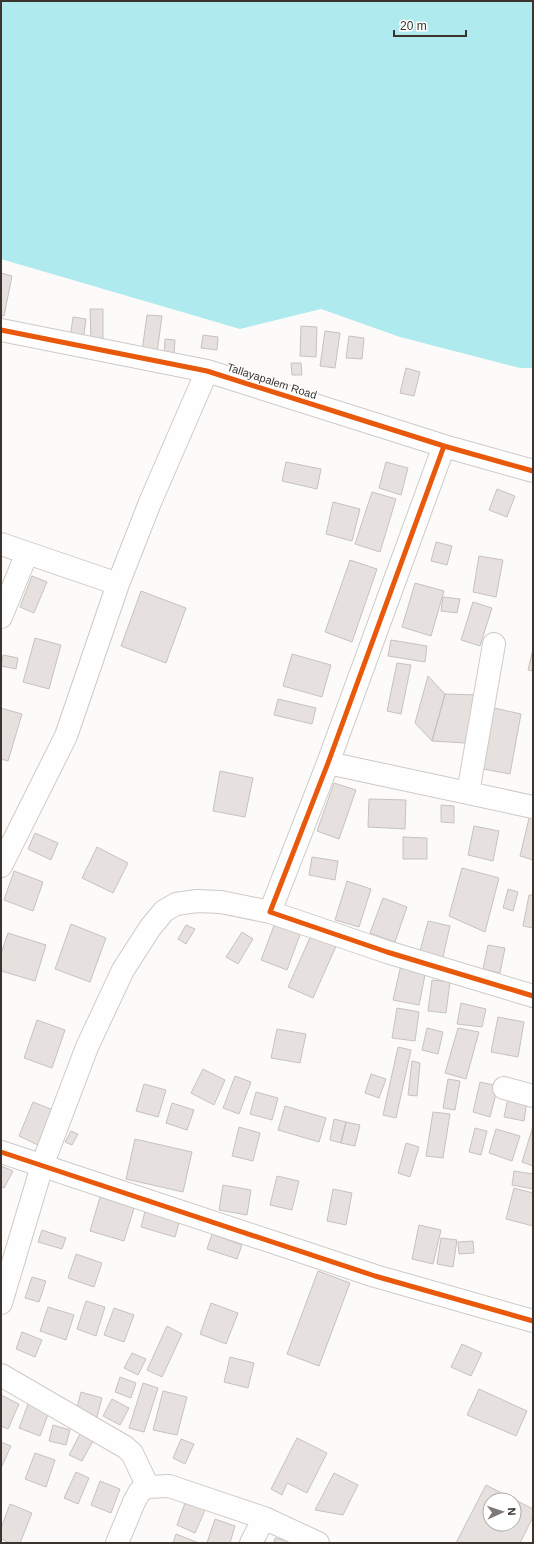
<svg xmlns="http://www.w3.org/2000/svg" width="534" height="1544" viewBox="0 0 534 1544" font-family="Helvetica,sans-serif">
<rect width="100%" height="100%" fill="#fdfbf9"/>
<!-- water -->
<path fill="#afeaee" d="M1 1H533V368H520L400 337 321 309 240 329 1 259Z"/>
<!-- building -->
<path fill="#e6e1df" stroke="#c7c2bf" fill-rule="evenodd" d="M1 273 12 276 4 316H1Z
M90 309H103V339H91Z
M147 315 162 316 157 353 142 351Z
M73 317 86 319 83 341 70 339Z
M301 326 317 327 316 357 300 356Z
M325 331 340 333 335 368 320 366Z
M203 335 218 337 217 350 201 348Z
M349 336 364 338 362 359 346 358Z
M165 339 175 340 174 354H164Z
M291 363H301L302 375H292Z
M406 368 420 372 414 396 400 393Z
M286 462 321 469 317 489 282 481Z
M386 462 408 468 401 495 379 488Z
M497 489 515 496 507 517 489 510Z
M372 492 396 499 380 552 355 544Z
M333 502 360 509 352 541 326 534Z
M436 542 452 546 447 565 431 561Z
M479 556 503 560 496 597 473 592Z
M350 560 377 569 352 642 325 632Z
M32 576 47 582 34 613 20 607Z
M415 583 444 591 431 636 402 627Z
M141 591 186 608 166 663 121 646Z
M443 597 460 599 457 613 441 611Z
M473 602 492 608 480 646 461 640Z
M35 638 61 645 49 689 23 682Z
M391 640 427 646 425 662 388 656Z
M533 649V671L528 670Z
M292 654 331 665 322 697 283 686Z
M3 655 18 658 16 669 1 666Z
M397 663 411 665 401 714 387 711Z
M428 676 445 694 432 741 415 723Z
M445 694 478 695 465 743 432 741Z
M278 699 316 708 312 724 274 715Z
M1 708 22 714 8 761 1 759Z
M494 708 521 714 510 774 483 769Z
M220 771 253 778 245 817 213 811Z
M334 783 356 790 339 839 317 831Z
M369 799 406 800 405 829 368 827Z
M441 805 454 806V823L441 822Z
M530 814 533 815V860L520 856Z
M474 826 499 831 493 861 468 855Z
M35 833 58 843 51 860 28 849Z
M403 837 427 838V859H403Z
M97 847 128 863 113 893 82 878Z
M312 857 338 861 335 880 309 875Z
M462 868 499 878 485 932 449 916Z
M14 871 43 882 33 911 4 900Z
M347 881 371 889 359 927 335 920Z
M508 889 518 892 513 911 503 908Z
M529 895H533V928L523 926Z
M383 898 407 907 395 942 370 933Z
M428 921 450 926 443 957 420 951Z
M275 923 301 932 287 970 261 960Z
M71 924 106 938 90 982 55 969Z
M186 925 195 929 186 944 178 939Z
M242 932 253 939 238 964 226 957Z
M8 933 46 945 35 981 1 971V954Z
M312 933 337 944 313 998 288 987Z
M488 945 505 948 500 973 483 969Z
M401 965 426 970 419 1005 393 1000Z
M432 980 450 982 446 1013 428 1011Z
M461 1003 486 1009 482 1027 457 1024Z
M397 1008 419 1012 415 1041 392 1038Z
M498 1017 524 1022 518 1057 491 1052Z
M37 1020 65 1030 52 1068 24 1058Z
M427 1028 443 1032 438 1054 422 1050Z
M458 1028 479 1032 466 1079 445 1073Z
M277 1029 306 1034 300 1063 271 1058Z
M398 1047 411 1050 396 1118 383 1115Z
M412 1061 420 1063 417 1096 408 1095Z
M203 1069 225 1080 214 1105 191 1093Z
M371 1074 386 1079 379 1098 365 1093Z
M235 1076 251 1082 239 1114 223 1108Z
M448 1079 460 1081 455 1110 443 1108Z
M480 1082 498 1086 490 1117 473 1112Z
M144 1084 166 1090 158 1117 136 1111Z
M256 1092 278 1098 272 1120 250 1114Z
M508 1098 527 1101 524 1121 504 1117Z
M33 1102 53 1110 38 1145 19 1136Z
M172 1103 194 1110 187 1130 166 1123Z
M285 1106 326 1118 319 1142 278 1130Z
M433 1112 450 1114 443 1158 426 1156Z
M334 1119 346 1122 341 1143 330 1140Z
M346 1122 360 1125 355 1146 341 1143Z
M533 1126V1166L522 1162Z
M239 1127 260 1133 253 1161 232 1156Z
M475 1128 487 1131 481 1155 469 1152Z
M496 1129 520 1136 512 1161 489 1153Z
M71 1131 78 1134 72 1145 65 1142Z
M135 1139 192 1152 183 1192 126 1179Z
M406 1143 419 1147 410 1177 398 1173Z
M1 1166 13 1171 4 1188 1 1187Z
M514 1171 533 1174V1189L512 1185Z
M277 1176 299 1181 292 1210 270 1205Z
M223 1185 251 1190 247 1215 219 1210Z
M514 1188 533 1193V1226L506 1219Z
M333 1189 352 1193 346 1225 327 1221Z
M100 1197 134 1208 124 1241 90 1231Z
M146 1207 181 1217 175 1237 141 1227Z
M419 1225 441 1230 433 1264 412 1259Z
M42 1230 66 1238 62 1249 38 1242Z
M212 1234 242 1245 237 1259 207 1249Z
M441 1238 457 1240 453 1267 437 1264Z
M473 1241 474 1253 459 1254 458 1242Z
M76 1254 102 1263 94 1287 68 1278Z
M318 1271 350 1283 319 1366 287 1354Z
M32 1277 46 1281 39 1302 25 1298Z
M86 1301 105 1307 96 1336 77 1329Z
M211 1303 238 1313 226 1344 200 1334Z
M48 1307 74 1315 66 1340 40 1331Z
M114 1308 134 1315 124 1342 104 1335Z
M167 1326 182 1334 162 1377 147 1370Z
M22 1332 42 1340 35 1357 16 1349Z
M462 1344 482 1353 471 1376 451 1367Z
M132 1353 146 1359 138 1375 124 1368Z
M230 1357 254 1363 248 1388 224 1382Z
M120 1377 136 1383 131 1398 115 1392Z
M143 1383 158 1388 144 1432 129 1428Z
M479 1389 527 1411 516 1436 467 1415Z
M163 1391 187 1397 177 1435 153 1430Z
M81 1392 102 1398 97 1417 76 1411Z
M1 1395 19 1404 8 1429 1 1426Z
M112 1399 129 1408 120 1425 103 1416Z
M28 1404 49 1412 40 1436 19 1428Z
M53 1425 70 1430 66 1445 49 1441Z
M81 1432 94 1439 82 1461 69 1455Z
M297 1438 327 1453 307 1493 287 1483 282 1495 271 1489Z
M181 1439 194 1444 185 1464 173 1458Z
M1 1442 11 1446 1 1468Z
M35 1453 55 1460 46 1487 25 1479Z
M76 1472 89 1478 78 1504 64 1498Z
M334 1473 358 1485 343 1515 315 1510Z
M100 1481 120 1489 111 1513 91 1505Z
M486 1485 533 1509V1517L520 1543H456ZM490 1500H514V1524H490Z
M186 1500 206 1508 195 1533 177 1525Z
M10 1504 32 1513 20 1543H10L1 1539V1528Z
M215 1519 235 1526 230 1543H207Z
M176 1534 199 1543H173Z
M275 1538 295 1542 294 1543H274Z"/>
<g fill="none" stroke-linecap="round" stroke-linejoin="round">
<!-- minor casing -->
<g stroke="#cdcac6" stroke-width="24">
<path id="minor" d="M1 330 207 371 444 446 533 471
M444 446 328 763 270 912 387 952 533 996
M1 544 118 584
M1 617 27 553
M328 763 533 807
M468 793 494 644
M1 866 66 736 118 584 151 500 207 371
M504 1088 533 1096
M1 1152 375 1276 533 1321
M1 1303 42 1166 87 1047 123 970 150 928 164 911 176 904 197 901 221 902 270 912
M1 1375 125 1447 132 1453 148 1487
M117 1543 134 1502 140 1491 148 1487 169 1486 264 1518
M251 1543 264 1518 318 1543"/>
</g>
<!-- minor -->
<use href="#minor" stroke="#fffefe" stroke-width="22"/>
<!-- cycleway casing -->
<g stroke="#fff" stroke-width="8">
<path id="cycleway" d="M1 330 207 371 444 446 533 471
M444 446 328 763 270 912 387 952 533 996
M1 1152 375 1276 533 1321"/>
</g>
<!-- cycleway -->
<use href="#cycleway" stroke="#e8590c" stroke-width="5"/>
</g>
<g text-anchor="middle" stroke-width="3" stroke-linejoin="round" paint-order="stroke">
<!-- street labels -->
<g font-size="11" fill="#3a332e" stroke="#fff">
<text transform="translate(272 381) rotate(18)" y="4">Tallayapalem Road</text>
</g>
</g>
<!-- border -->
<rect width="534" height="1544" fill="none" stroke="#3a332e" stroke-width="4"/>
<!-- north arrow -->
<g transform="translate(502 1512) rotate(87)"><circle r="19" fill="#ffffff" stroke="#b0adab"/>
<path d="M0-3L7 15L0 10L-7 15Z" fill="#7e7975"/>
<text y="-6" font-size="11" font-weight="bold" text-anchor="middle" fill="#3a332e">N</text>
</g>
<!-- scale -->
<path d="M394 30v6h72v-6" fill="none" stroke="#3a332e" stroke-width="2"/>
<text x="400" y="30" font-size="12" fill="#3a332e" stroke="#ffffff" stroke-width="3" paint-order="stroke">20 m</text>
</svg>
